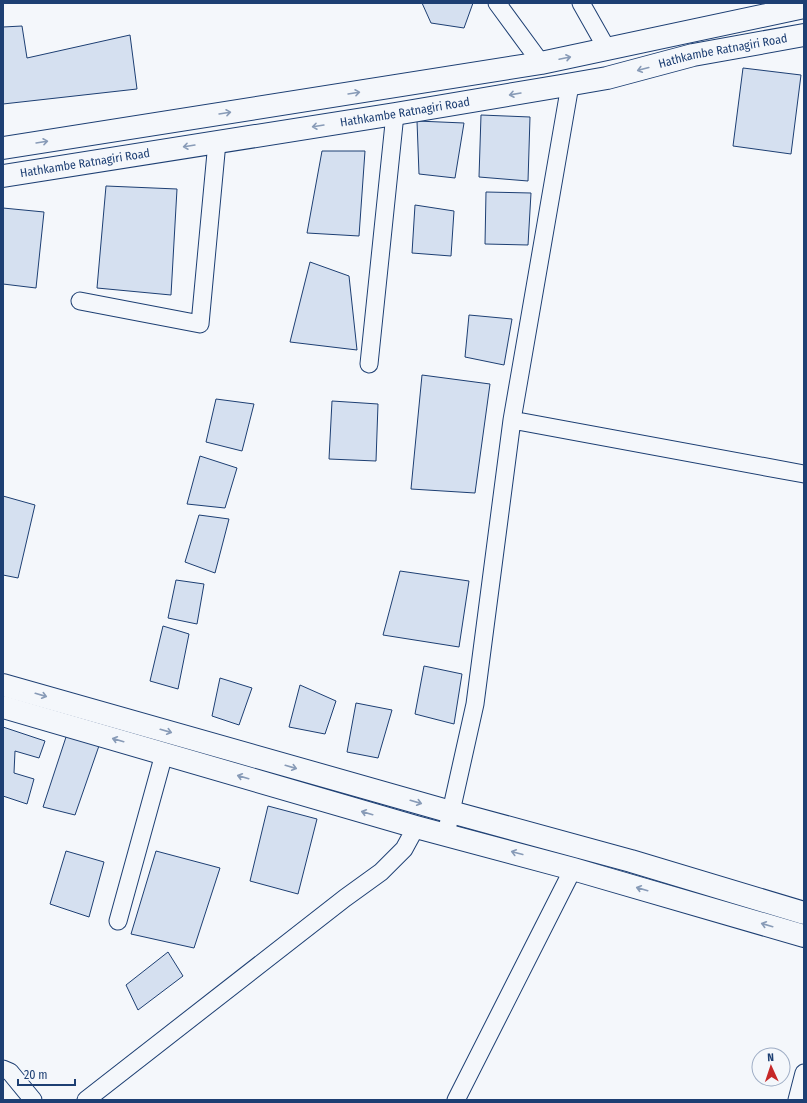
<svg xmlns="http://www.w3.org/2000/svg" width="807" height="1103" viewBox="0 0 807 1103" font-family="'Fira Sans Condensed',sans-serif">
<rect width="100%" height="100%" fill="#f4f7fb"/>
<!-- building -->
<path fill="#d5e0f0" stroke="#1d3f73" d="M422 3H473L464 28 431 23Z
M22 26 27 58 130 35 137 89 3 104V27Z
M743 68 801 75 791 154 733 146Z
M481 115 530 117 528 181 479 177Z
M417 121 464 123 455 178 419 174Z
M322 151H365L359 236 307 233Z
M106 186 177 189 171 295 97 288Z
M486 192 531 193 528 245 485 244Z
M415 205 454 211 451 256 412 253Z
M3 208 44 212 36 288 3 284Z
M310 262 349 276 357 350 290 342Z
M469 315 512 319 504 365 465 357Z
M422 375 490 384 475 493 411 489Z
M216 399 254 404 242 451 206 442Z
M332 401 378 404 376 461 329 459Z
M200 456 237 468 225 508 187 504Z
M3 496 35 505 18 578 3 575Z
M199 515 229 519 215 573 185 562Z
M400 571 469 581 459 647 383 635Z
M176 580 204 584 197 624 168 618Z
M163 626 189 634 178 689 150 681Z
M424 666 462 674 454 724 415 714Z
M220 678 252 688 239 725 212 716Z
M300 685 336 701 325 734 289 727Z
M356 703 392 710 378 758 347 752Z
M3 727 45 741 39 758 15 751 14 773 34 779 27 804 3 796Z
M68 731 101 740 75 815 43 807Z
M268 806 317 819 298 894 250 881Z
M66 851 104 862 89 917 50 904Z
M156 851 220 868 194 948 131 934Z
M168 952 183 976 138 1010 126 985Z"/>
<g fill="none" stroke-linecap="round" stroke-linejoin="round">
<!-- minor casing -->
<g stroke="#1d3f73" stroke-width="19">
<path id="minor" d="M497 3 541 63
M581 3 607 49
M80 301 200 324 217 142
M369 364 395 114
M512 420 804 474
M446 834 475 704 512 420 570 85
M118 921 164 754
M3 1069 10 1072 33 1100
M86 1100 345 898 381 872 404 849 416 827
M456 1100 573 869
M797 1100 804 1073"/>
</g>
<!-- primary casing -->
<g stroke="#1d3f73" stroke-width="24">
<g id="primary">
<path d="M3 148 541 63 804 7"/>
<path id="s1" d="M3 176 395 114 561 86 607 78 693 55 804 35"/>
<path d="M3 685 451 812 631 861 804 913"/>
<path d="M3 707 416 827 573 869 804 936"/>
</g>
</g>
<!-- minor -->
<use href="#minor" stroke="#f4f7fb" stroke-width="17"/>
<!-- primary -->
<use href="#primary" stroke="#f4f7fb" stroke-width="22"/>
</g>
<!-- one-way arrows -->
<defs><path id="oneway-shaft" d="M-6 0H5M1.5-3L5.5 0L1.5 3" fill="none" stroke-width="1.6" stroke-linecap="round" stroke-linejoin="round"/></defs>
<g stroke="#889bb7">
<use href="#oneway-shaft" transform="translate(565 58) rotate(-12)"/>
<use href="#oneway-shaft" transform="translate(643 69) rotate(165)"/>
<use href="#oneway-shaft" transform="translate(354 93) rotate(-9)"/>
<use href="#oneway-shaft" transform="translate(515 94) rotate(170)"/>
<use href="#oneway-shaft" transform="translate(225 113) rotate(-9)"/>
<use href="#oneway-shaft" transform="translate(318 126) rotate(171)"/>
<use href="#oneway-shaft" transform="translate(42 142) rotate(-9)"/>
<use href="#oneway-shaft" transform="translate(189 146) rotate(171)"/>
<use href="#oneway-shaft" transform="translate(41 695) rotate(16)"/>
<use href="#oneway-shaft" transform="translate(166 731) rotate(16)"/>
<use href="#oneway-shaft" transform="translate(118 740) rotate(-164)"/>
<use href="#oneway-shaft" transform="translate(291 767) rotate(16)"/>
<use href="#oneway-shaft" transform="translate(243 777) rotate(-164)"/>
<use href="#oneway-shaft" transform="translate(416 802) rotate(16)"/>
<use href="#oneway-shaft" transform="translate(367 813) rotate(-164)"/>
<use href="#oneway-shaft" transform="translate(517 853) rotate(-165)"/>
<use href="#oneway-shaft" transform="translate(642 889) rotate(-164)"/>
<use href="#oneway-shaft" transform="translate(767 925) rotate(-164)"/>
</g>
<g text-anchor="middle" stroke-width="3" stroke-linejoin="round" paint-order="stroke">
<!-- street labels -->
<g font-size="12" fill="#1d3f73" stroke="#f4f7fb">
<text dy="4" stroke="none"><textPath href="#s1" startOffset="731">Hathkambe Ratnagiri Road</textPath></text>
<text dy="4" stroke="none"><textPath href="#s1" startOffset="407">Hathkambe Ratnagiri Road</textPath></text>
<text dy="4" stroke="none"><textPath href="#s1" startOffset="83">Hathkambe Ratnagiri Road</textPath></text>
</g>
</g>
<!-- border -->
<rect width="807" height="1103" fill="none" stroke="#1d3f73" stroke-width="8"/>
<!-- north arrow -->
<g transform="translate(771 1067) rotate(357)"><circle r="19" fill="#f4f7fb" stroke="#9eadc5"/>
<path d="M0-3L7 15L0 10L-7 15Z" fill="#c62828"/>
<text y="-6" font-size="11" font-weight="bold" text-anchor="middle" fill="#1d3f73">N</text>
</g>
<!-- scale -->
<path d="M18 1079v6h57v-6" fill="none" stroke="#1d3f73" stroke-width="2"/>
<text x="24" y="1079" font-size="12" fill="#1d3f73" stroke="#f4f7fb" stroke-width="3" paint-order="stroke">20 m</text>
</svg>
